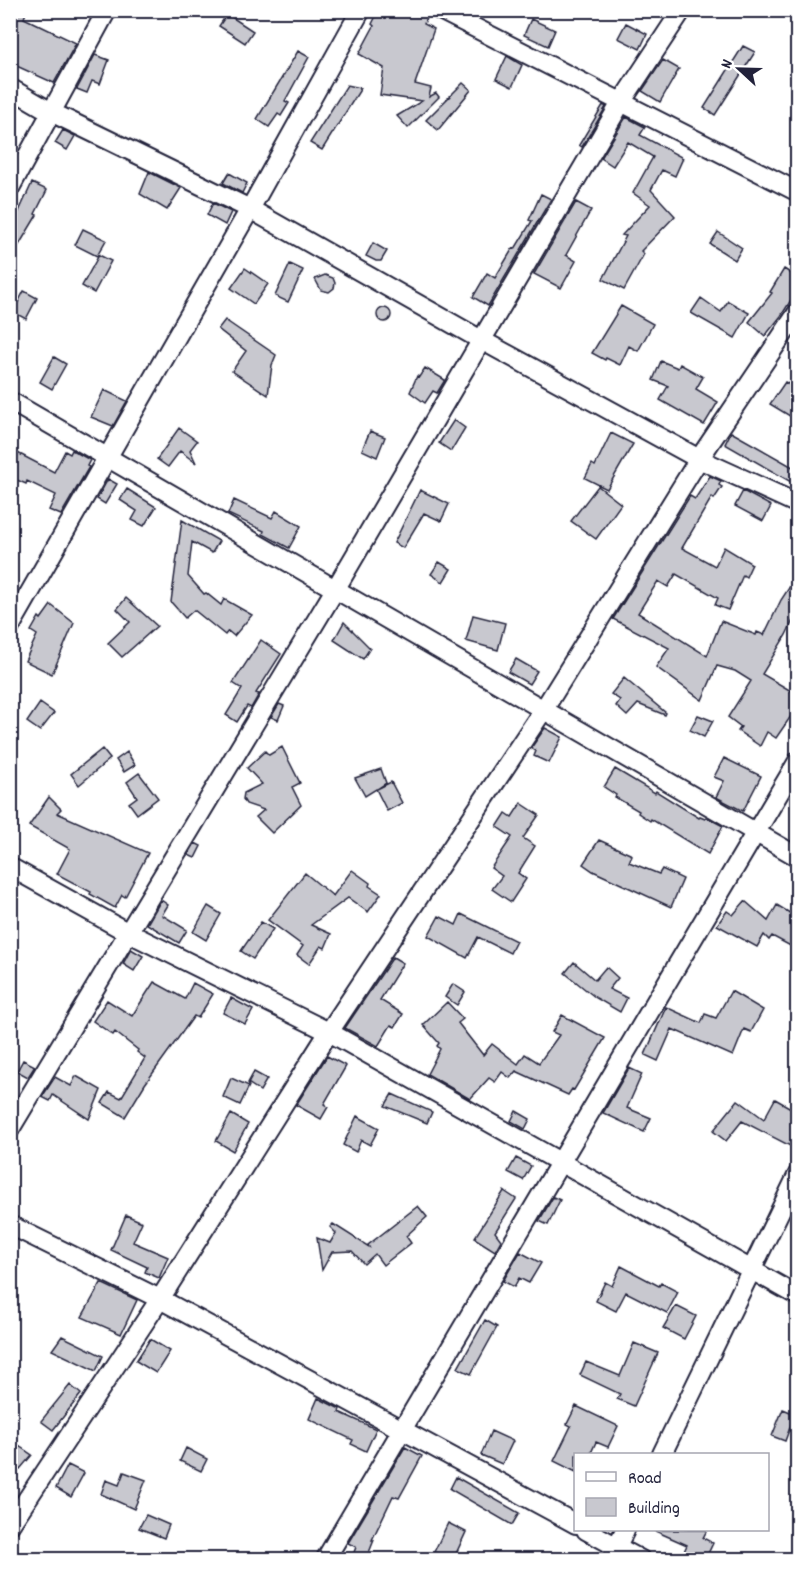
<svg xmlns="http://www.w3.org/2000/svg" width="808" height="1570" viewBox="0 0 808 1570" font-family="Dekko,sans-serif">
<rect width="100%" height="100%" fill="#fff"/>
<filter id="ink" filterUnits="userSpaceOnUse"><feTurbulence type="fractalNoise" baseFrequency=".0167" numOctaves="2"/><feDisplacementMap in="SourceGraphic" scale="12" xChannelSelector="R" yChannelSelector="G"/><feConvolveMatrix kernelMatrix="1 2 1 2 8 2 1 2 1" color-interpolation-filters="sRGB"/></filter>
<g filter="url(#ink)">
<!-- building -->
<path fill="#c8c8cf" stroke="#22223b" stroke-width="1.5" d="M10 10H27L24 18 76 43 54 83 10 63Z
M379 10H429L424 24 434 29 415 84 431 88 429 97 436 93 439 97 408 128 397 116 422 101 380 95 384 68 359 54 374 26 372 24Z
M227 14 253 31 245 43 219 26Z
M531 19 555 30 548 46 524 35Z
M626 23 647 34 640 49 618 38Z
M743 46 755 52 715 115 704 108Z
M298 51 309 57 285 101 289 103 281 116 278 114 269 127 257 119Z
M95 55 109 60 100 84 92 81 87 93 77 89Z
M507 56 522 65 512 87 496 79Z
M663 60 679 69 660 102 642 91Z
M463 83 471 90 438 130 426 120Z
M347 85 361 88 322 150 310 143Z
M603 105 606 107 582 147 579 145Z
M626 117 645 127 640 135 683 158 675 176 662 170 651 190 675 216 641 251 644 254 624 290 603 279 626 236 622 235 650 205 633 193 653 157 628 142 613 166 601 158Z
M63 130 75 136 67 150 55 143Z
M149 172 181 188 167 210 140 194Z
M229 173 247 183 242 193 223 183Z
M32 183 47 190 35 214 37 215 10 260V231Z
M541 194 551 199 488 306 473 297 487 273 495 278 513 248 515 249 532 221 529 220Z
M576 202 591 210 566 255 576 261 561 288 534 274Z
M213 203 231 212 225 225 207 215Z
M83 229 106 240 97 256 75 245Z
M718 232 742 248 735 260 710 244Z
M373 243 387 251 381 261H376L366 256Z
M99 255 111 261 94 293 82 286Z
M290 264 303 270 288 302 275 296Z
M245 268 268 284 254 304 231 288Z
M784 269 798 278V289L781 316 765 336 749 322 772 293 770 292Z
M325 275 333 278 335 283 334 288 329 292 321 290 315 279Z
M24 291 37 298 26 319 13 312Z
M701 298 721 312 728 301 749 313 735 338 691 313Z
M621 306 653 324 638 351 629 346 620 365 606 358 605 360 592 353Z
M377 315a7 7 0 1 1 14 0a7 7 0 1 1-14 0Z
M225 320 276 355 272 365 268 395 232 371 246 351 218 329Z
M54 357 66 364 52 389 40 382Z
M661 361 678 368 680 364 703 377 696 389 718 402 704 425 660 400 668 386 653 380Z
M425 368 445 380 437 393 433 391 425 403 410 392 417 376 419 377Z
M785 382 798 390V421L770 404Z
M104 390 127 401 113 426 91 417Z
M454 420 465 428 451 451 439 443Z
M179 428 197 441 190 450 196 463 180 451 168 467 157 459Z
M370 431 385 437 377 457 362 450Z
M731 432 798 470V486L725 444Z
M611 433 633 444 607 489 585 478 592 464 595 466Z
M10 449 54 472 65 451 70 454 72 450 90 460 87 466 89 467 61 515 49 510 56 495 27 481 26 484 10 477Z
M710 476 721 481 719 485 722 487 714 499 712 497 682 548 715 566 724 547 752 564 746 577 743 575 728 610 715 605 718 598 676 574 668 587 658 581 638 613 707 656 721 621 756 635 757 632 764 635 781 600 798 574V610L786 635 762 674 798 695V706L776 738 767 732 760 746 738 731 741 727 728 717 751 681 735 671 717 666 702 700 656 667 669 648 613 619 690 496 695 499Z
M108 479 117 484 105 504 97 499Z
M598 486 621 504 596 539 571 521Z
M127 489 156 507 144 526 132 520 137 511 120 500Z
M420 490 449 504 441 521 424 513 403 548 394 543Z
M743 491 771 506 763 521 735 506Z
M234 500 272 518 276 511 301 526 289 548 263 534 264 531 228 514Z
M182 520 219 541 212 553 192 542 188 576 204 594 206 593 221 605 224 599 252 615 234 636 228 631 225 635 194 610 185 618 171 602Z
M439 562 451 569 443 582 431 574Z
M126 598 157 626 122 657 108 643 130 622 117 609Z
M51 605 74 623 52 674 25 661 37 635 31 631 39 617 41 619Z
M473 615 505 623 498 650 466 641Z
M344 622 370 648 363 659 334 640Z
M261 640 281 654 256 693 259 694 251 708 247 706 237 722 226 715 242 689 233 683Z
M516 659 537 671 529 684 508 672Z
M624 678 666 713 665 715 638 704 627 716 616 706 620 700 611 694Z
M40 703 54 713 40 731 27 722Z
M279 704 284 706 278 720 271 717Z
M698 715 713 721 704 737 690 730Z
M545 728 562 737 549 763 534 756 536 751 531 748Z
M282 747 300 783 292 787 301 805 272 833 256 817 264 810 246 804 243 799 244 793 262 784 247 768 265 751 269 755Z
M102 749 110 759 79 785 71 774Z
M127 752 135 765 124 772 116 760Z
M724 758 761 776 743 811 716 797 724 781 714 777Z
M381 769 386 783 377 789 391 782 402 803 387 811 376 789 365 796 355 778Z
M615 769 655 793 656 791 699 818 700 817 705 819 706 817 723 826 708 854 651 819 650 821 638 813 639 811 615 797 616 795 604 787Z
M139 773 158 798 137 814 129 803 137 797 127 782Z
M49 797 61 809 57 813 148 853 125 897 122 895 115 908 90 894 91 892 57 874 70 849 29 826Z
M521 803 539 815 523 838 535 846 518 873 526 879 511 902 492 889 502 876 491 868 512 837 497 827 506 813 512 817Z
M599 840 632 855 629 862 659 874 662 869 683 879 671 907 593 871 583 864Z
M195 843 201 846 195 858 188 855Z
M352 870 370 883 369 886 381 894 368 912 348 898 311 925 331 934 325 948 321 946 309 964 297 955 303 946 268 920 305 873 333 896Z
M161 900 168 905 162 915 187 930 179 943 147 924Z
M745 901 768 921 777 905 798 918V950L772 936 769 940 764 935 757 947 717 925 727 911 733 915Z
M208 906 221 914 206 940 193 932Z
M461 914 516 941 510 953 478 937 467 958 428 936 439 916 456 925Z
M261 922 273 929 253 959 241 951Z
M131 949 143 956 134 971 123 964Z
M393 957 403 963 380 1000 403 1014 395 1027 391 1025 378 1046 345 1028Z
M574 962 595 980 606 967 618 978 609 989 627 998 620 1012 596 998 565 973Z
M154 982 185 999 193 983 213 994 198 1018 194 1016 145 1084 125 1117 102 1103 109 1092 121 1098 145 1058 137 1052 138 1050 115 1032 113 1035 93 1021 107 1000 132 1016Z
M453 984 465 992 457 1005 445 997Z
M731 991 763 1010 751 1032 744 1029 733 1056 672 1029 658 1061 645 1055 666 1007 701 1023 705 1014 716 1018Z
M231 998 253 1010 245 1024 223 1013Z
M447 1002 463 1019 458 1023 483 1055 492 1044 518 1064 525 1054 539 1063 559 1035 552 1032 562 1015 605 1038 574 1090 572 1089 568 1095 516 1071 510 1078 502 1072 495 1082 489 1078 470 1099 427 1074 440 1049 437 1046 439 1043 423 1025Z
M327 1056 346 1066 324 1104 328 1107 321 1119 296 1105Z
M23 1060 35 1066 28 1077 17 1071Z
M629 1068 642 1074 627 1108 651 1118 644 1132 603 1113Z
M254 1072 267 1079 260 1091 248 1083Z
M76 1076 101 1090 89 1119 53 1095 50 1101 42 1097 55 1077 71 1086Z
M231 1078 249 1086 240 1105 223 1097Z
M392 1094 432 1112 427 1123 385 1106Z
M775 1099 798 1112V1150L742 1121 726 1141 713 1131 738 1100 764 1119Z
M516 1111 530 1119 525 1129 511 1121Z
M231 1114 248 1124 233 1151 216 1141Z
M357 1116 379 1128 370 1145 361 1140 356 1152 343 1145Z
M516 1158 531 1166 523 1180 508 1172Z
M504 1191 516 1199 495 1232 501 1240 495 1251 476 1239 475 1237Z
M553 1197 560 1200 548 1225 539 1221Z
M418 1206 427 1217 406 1236 411 1243 383 1265 375 1254 364 1264 352 1251 332 1252 322 1270 317 1238 330 1243 336 1233 330 1227 333 1224 369 1247 368 1245Z
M126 1215 142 1222 133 1242 168 1257 159 1278 145 1272 147 1267 111 1250Z
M520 1252 541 1263 529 1283 519 1278 514 1287 503 1281Z
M621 1266 659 1286 661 1283 678 1292 667 1313 626 1292 616 1311 596 1301 605 1282 612 1286Z
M101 1283 137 1300 121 1334 82 1317Z
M676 1306 696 1316 684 1339 663 1328Z
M485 1320 497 1327 471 1374 458 1368Z
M62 1336 103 1356 96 1371 52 1350Z
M150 1339 170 1351 156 1373 136 1361Z
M634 1343 658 1353 634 1406 617 1399 620 1394 580 1375 586 1362 620 1376Z
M70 1385 81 1394 53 1430 41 1421Z
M318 1398 340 1409 339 1412 376 1429 366 1451 351 1444 353 1440 309 1419Z
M576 1406 618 1426 608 1447 596 1442 590 1455H576V1472L554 1461 571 1426 567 1424Z
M783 1409 795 1414 785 1441 772 1436Z
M491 1431 513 1441 502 1464 481 1455Z
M10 1440 32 1455 20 1469 10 1462Z
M405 1447 422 1456 399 1498 393 1496 372 1540H374L366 1560H351L356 1547 348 1543Z
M186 1448 207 1459 201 1471 180 1461Z
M68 1465 84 1473 71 1497 56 1488Z
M124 1472 146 1480 134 1509 101 1494 106 1480 119 1485Z
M456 1477 519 1513 512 1525 450 1489Z
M146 1515 169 1525 164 1538 139 1528Z
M448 1523 466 1532 453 1560 434 1552Z
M653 1530H707L703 1538 713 1543 705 1560H680L687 1545Z"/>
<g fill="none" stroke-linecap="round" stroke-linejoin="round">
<!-- minor casing -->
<g stroke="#22223b" stroke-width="22">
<path id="minor" d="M440 10 798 192
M10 88 53 113 250 209 483 341 699 459 798 504
M10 188 107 10
M10 401 798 857
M10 627 250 209 361 10
M10 867 127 932 329 1032 798 1296
M10 1129 336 588 622 101 682 10
M10 1225 160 1299 576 1524
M662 1454 798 1174
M10 1525 160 1299 329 1032 544 709 699 459 798 312
M586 1530 641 1560
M325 1560 798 761
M610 1560 625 1530"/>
</g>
<!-- minor -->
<use href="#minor" stroke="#fff" stroke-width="18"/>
</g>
</g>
<!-- margin -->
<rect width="808" height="1570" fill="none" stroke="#fff" stroke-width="36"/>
<rect x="18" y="18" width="772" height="1534" fill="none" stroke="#22223b" stroke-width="2" filter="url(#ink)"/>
<!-- legend -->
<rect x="574" y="1453" width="195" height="78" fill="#ffffff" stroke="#a7a7b1" stroke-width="1.5"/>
<rect x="586" y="1472" width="30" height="9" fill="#ffffff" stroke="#a7a7b1" stroke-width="1.5"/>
<text x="628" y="1483" font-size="18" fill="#22223b">Road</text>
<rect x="586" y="1498" width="30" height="18" fill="#c8c8cf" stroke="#a7a7b1" stroke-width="1.5"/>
<text x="628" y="1513" font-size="18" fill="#22223b">Building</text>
<!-- north arrow -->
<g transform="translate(739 69) rotate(292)" stroke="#ffffff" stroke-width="4.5" paint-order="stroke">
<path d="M0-4.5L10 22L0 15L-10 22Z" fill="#22223b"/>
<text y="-9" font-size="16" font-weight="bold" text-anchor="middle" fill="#22223b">N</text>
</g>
</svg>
